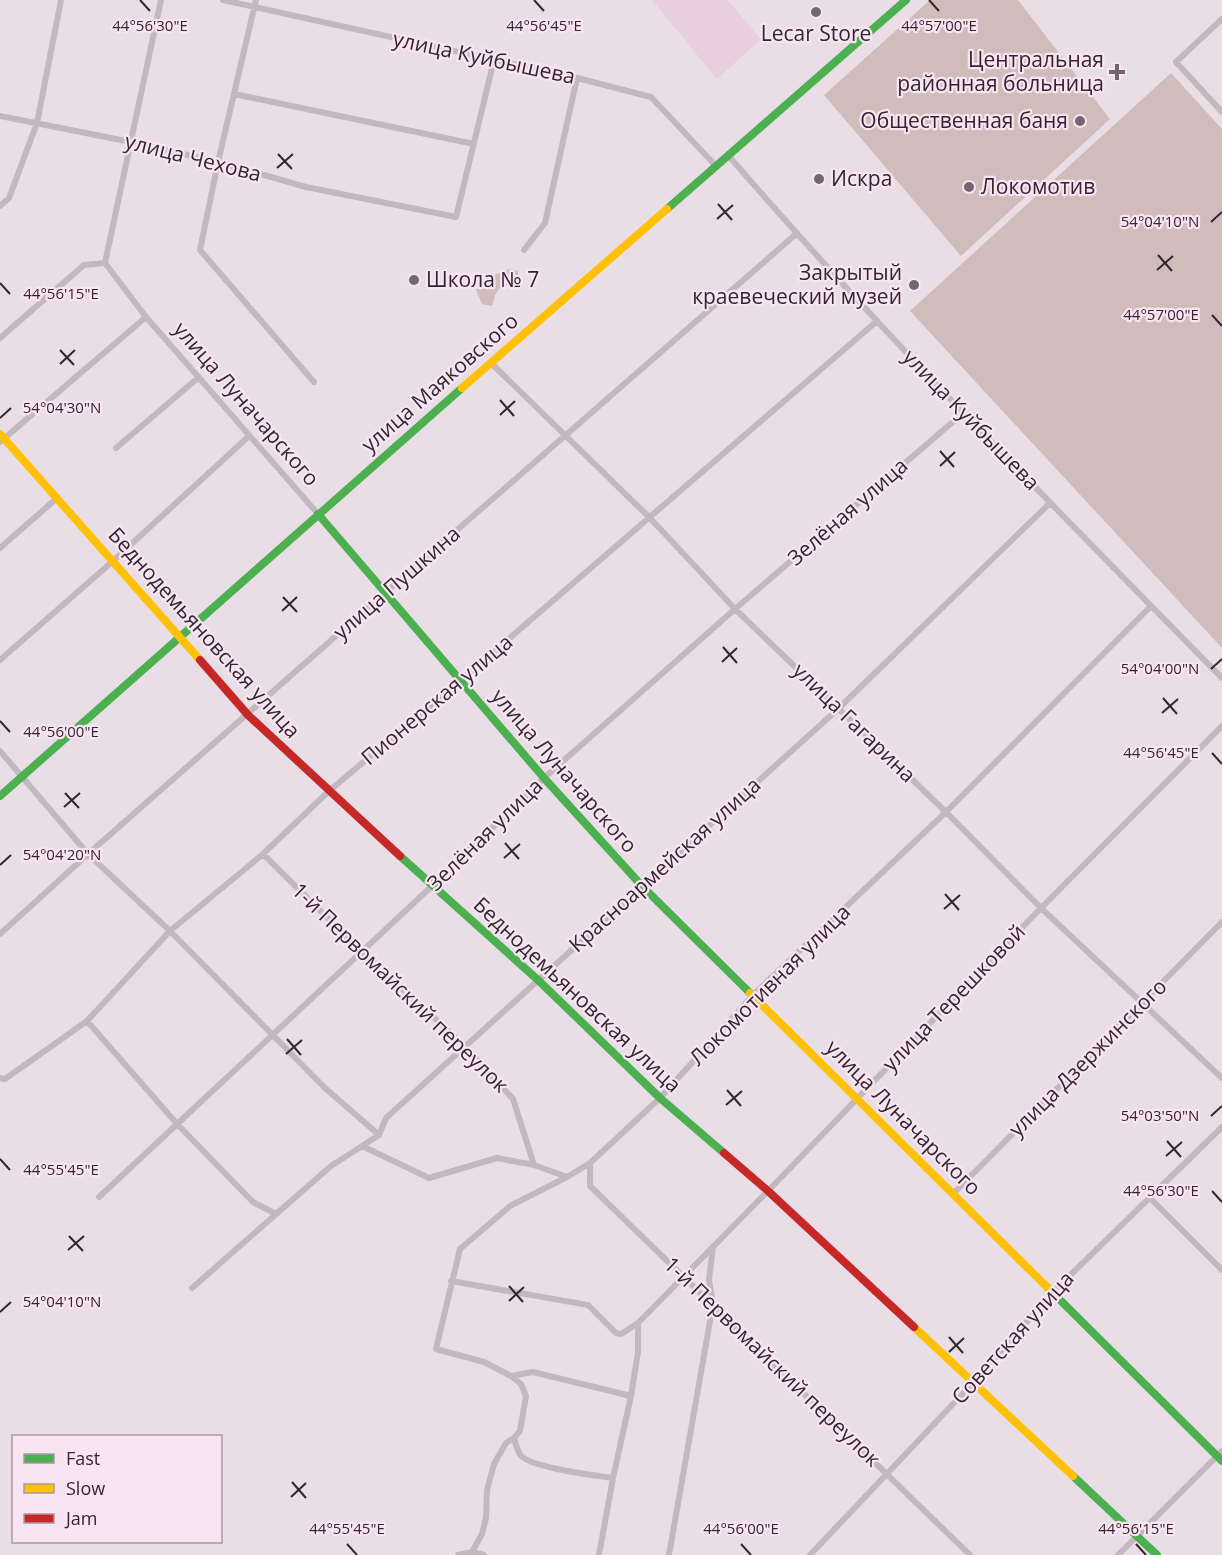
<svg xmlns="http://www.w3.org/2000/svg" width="1222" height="1555" viewBox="0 0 1222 1555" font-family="'Open Sans',sans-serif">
<rect width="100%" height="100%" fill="#eadee6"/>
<!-- green -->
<path fill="#d1bcbc" d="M930 0H1018L1110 119 961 256 824 95Z
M1171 73 1222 129V648L910 311Z
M509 269 518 271 519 284 501 286 495 295 492 306 482 304 476 290 490 277Z"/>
<!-- plaza -->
<path fill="#e8cede" d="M652 0H727L761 39 717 79Z"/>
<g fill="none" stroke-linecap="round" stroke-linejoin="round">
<!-- street -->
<path stroke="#c3b8c0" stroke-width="6" d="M161 0 105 263 146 317 318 514
M223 0 577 78 651 97 716 166
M256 0 218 162 200 250 314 382
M1222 19 1176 62 1222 112
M234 94 474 144
M0 116 131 142 218 162 306 187 456 217 494 60
M728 155C885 337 1054 507 1222 678
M0 206 9 198 37 123 61 0
M524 250 545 223 577 78
M0 338 84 265 105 263
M491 363 650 518 735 609 946 812 1041 908 1222 1078
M0 442 146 317
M116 448 199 377
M0 548 57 498
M0 660 113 561 249 436
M0 751 88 854 170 931 325 1088 379 1135
M263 854 362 952 465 1046 513 1099 534 1165 567 1177
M0 934 88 854 386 592 796 234
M87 1021 178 1125 253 1202 276 1214
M0 1078 5 1079 87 1021 170 931 263 854 329 791 461 680 877 321
M362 1146 429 1178 497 1158 534 1165
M590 1163V1186L970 1555
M953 1194 1222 922
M99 1197 432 886 544 778 735 609 962 414
M1149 1197 1222 1270
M451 1281 588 1305 616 1333 621 1334 638 1323 768 1191 1041 908 1222 726
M192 1288 331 1166 379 1135 386 1118 838 709 1050 503
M511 1376 533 1372 631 1396 638 1352V1323
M514 1438C516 1444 517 1451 521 1456 533 1468 593 1475 613 1478
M472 1552 482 1534 486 1518 487 1490 494 1464 506 1443 514 1438 520 1431 526 1396 521 1384 511 1376 484 1362 436 1349 460 1249 510 1206 567 1177 590 1163 660 1098 753 995 946 812 1151 606
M458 1555 472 1552 484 1555
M599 1555 613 1478 631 1396
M669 1555 713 1304 709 1280 713 1246
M810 1555 972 1384 1053 1292 1222 1127
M1118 1555 1222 1451"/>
<!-- fast -->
<path stroke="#4caf50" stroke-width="8" d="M667 209 906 0
M318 514 544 778 642 886 750 993
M0 796 462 388
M400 856 538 980 660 1098 724 1153
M1047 1287 1222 1461
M1073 1476 1157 1555"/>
<!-- slow -->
<path stroke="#ffc107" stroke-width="8" d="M462 388 667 209
M0 434 200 660
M750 993 1047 1287
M914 1327 1073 1476"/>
<!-- jam -->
<path stroke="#c62828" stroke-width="8" d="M200 660 248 715 400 856
M724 1153 768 1191 914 1327"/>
</g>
<!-- ticks -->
<path fill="none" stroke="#332631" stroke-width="2" d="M140 0 150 11M534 0 544 11M929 0 939 11M278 154 292 169M277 168 293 154M718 204 732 220M717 219 733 205M1211 222 1222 212M1158 255 1172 271M1157 270 1173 256M0 283 10 294M1212 315 1222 326M60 350 74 365M60 364 75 350M500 400 514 416M500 415 515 401M0 418 11 408M940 451 954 467M940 466 955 452M283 597 297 612M282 611 297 597M723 647 737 663M722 662 737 648M1211 669 1222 659M1163 698 1177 714M1162 713 1178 699M0 721 10 732M1212 753 1222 764M65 793 79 808M64 807 80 793M505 843 519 859M504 858 520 844M0 865 11 855M945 894 959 910M944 909 960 895M287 1039 301 1055M286 1054 302 1040M727 1090 741 1106M726 1105 742 1091M1211 1116 1222 1106M1167 1141 1181 1157M1166 1156 1182 1142M0 1159 10 1170M1212 1191 1222 1202M69 1236 83 1251M68 1250 84 1236M509 1286 523 1302M509 1301 524 1287M0 1312 11 1302M949 1337 963 1353M949 1352 964 1338M292 1482 306 1498M291 1497 306 1483M347 1544 357 1555M741 1544 751 1555M1136 1544 1146 1555"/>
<!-- markers -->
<g fill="#736670" stroke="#f8e5f1" stroke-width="2">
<circle cx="816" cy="12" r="6"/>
<path d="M1114 63h6v6h6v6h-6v6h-6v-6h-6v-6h6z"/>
<circle cx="1080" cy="121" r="6"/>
<circle cx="819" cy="179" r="6"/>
<circle cx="969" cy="187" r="6"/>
<circle cx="414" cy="280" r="6"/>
<circle cx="914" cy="285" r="6"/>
</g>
<g text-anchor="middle" stroke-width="4.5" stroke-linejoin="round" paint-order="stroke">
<!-- poi labels -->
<g font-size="21" fill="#332631" stroke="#f8e5f1" text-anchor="end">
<text x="816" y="41" text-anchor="middle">Lecar Store</text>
<text x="1104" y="67">Центральная<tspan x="1104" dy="24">районная больница</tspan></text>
<text x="1068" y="128">Общественная баня</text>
<text x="831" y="186" text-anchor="start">Искра</text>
<text x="981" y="194" text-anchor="start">Локомотив</text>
<text x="902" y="280">Закрытый<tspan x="902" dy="24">краевеческий музей</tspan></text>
<text x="426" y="287" text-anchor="start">Школа № 7</text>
</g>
<!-- street labels -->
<g font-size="21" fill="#332631" stroke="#f8e5f1">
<text transform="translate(484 58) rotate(12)" y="7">улица Куйбышева</text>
<text transform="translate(193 158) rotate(14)" y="7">улица Чехова</text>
<text transform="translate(440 383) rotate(-41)" y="7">улица Маяковского</text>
<text transform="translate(246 404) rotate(49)" y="7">улица Луначарского</text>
<text transform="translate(971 420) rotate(46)" y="7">улица Куйбышева</text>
<text transform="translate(848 512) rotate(-41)" y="7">Зелёная улица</text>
<text transform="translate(397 583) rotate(-41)" y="7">улица Пушкина</text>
<text transform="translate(204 633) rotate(48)" y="7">Беднодемьяновская улица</text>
<text transform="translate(437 700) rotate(-40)" y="7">Пионерская улица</text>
<text transform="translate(854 723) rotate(44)" y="7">улица Гагарина</text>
<text transform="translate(564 771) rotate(49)" y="7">улица Луначарского</text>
<text transform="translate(485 835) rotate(-44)" y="7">Зелёная улица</text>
<text transform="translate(665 865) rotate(-42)" y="7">Красноармейская улица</text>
<text transform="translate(770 985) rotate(-45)" y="7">Локомотивная улица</text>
<text transform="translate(400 988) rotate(44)" y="7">1-й Первомайский переулок</text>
<text transform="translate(577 995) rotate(43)" y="7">Беднодемьяновская улица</text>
<text transform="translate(954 998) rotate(-46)" y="7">улица Терешковой</text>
<text transform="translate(1088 1058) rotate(-45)" y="7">улица Дзержинского</text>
<text transform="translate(903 1118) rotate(45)" y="7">улица Луначарского</text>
<text transform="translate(1013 1338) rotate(-48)" y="7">Советская улица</text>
<text transform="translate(772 1362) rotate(44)" y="7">1-й Первомайский переулок</text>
</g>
</g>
<g font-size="15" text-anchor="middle" fill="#332631" stroke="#f8e5f1" stroke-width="4.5" stroke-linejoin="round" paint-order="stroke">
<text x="150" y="31">44°56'30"E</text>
<text x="939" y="31">44°57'00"E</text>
<text x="544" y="31">44°56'45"E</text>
<text x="1160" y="227">54°04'10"N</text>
<text x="61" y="299">44°56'15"E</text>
<text x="1161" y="320">44°57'00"E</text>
<text x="62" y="413">54°04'30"N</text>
<text x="1160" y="674">54°04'00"N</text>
<text x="61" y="737">44°56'00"E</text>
<text x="1161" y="758">44°56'45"E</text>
<text x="62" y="860">54°04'20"N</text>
<text x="1160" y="1121">54°03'50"N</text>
<text x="61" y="1175">44°55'45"E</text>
<text x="1161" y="1196">44°56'30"E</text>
<text x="62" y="1307">54°04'10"N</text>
<text x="347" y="1534">44°55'45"E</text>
<text x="741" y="1534">44°56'00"E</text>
<text x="1136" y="1534">44°56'15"E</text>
</g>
<!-- legend -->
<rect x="12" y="1435" width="210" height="108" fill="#f8e5f1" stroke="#a999a4" stroke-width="1.5"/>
<rect x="24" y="1454" width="30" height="9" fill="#4caf50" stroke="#a999a4" stroke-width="1.5"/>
<text x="66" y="1465" font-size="18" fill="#332631">Fast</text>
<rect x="24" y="1484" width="30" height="9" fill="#ffc107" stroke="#a999a4" stroke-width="1.5"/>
<text x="66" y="1495" font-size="18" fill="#332631">Slow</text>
<rect x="24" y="1514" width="30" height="9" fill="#c62828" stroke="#a999a4" stroke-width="1.5"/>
<text x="66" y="1525" font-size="18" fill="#332631">Jam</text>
</svg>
